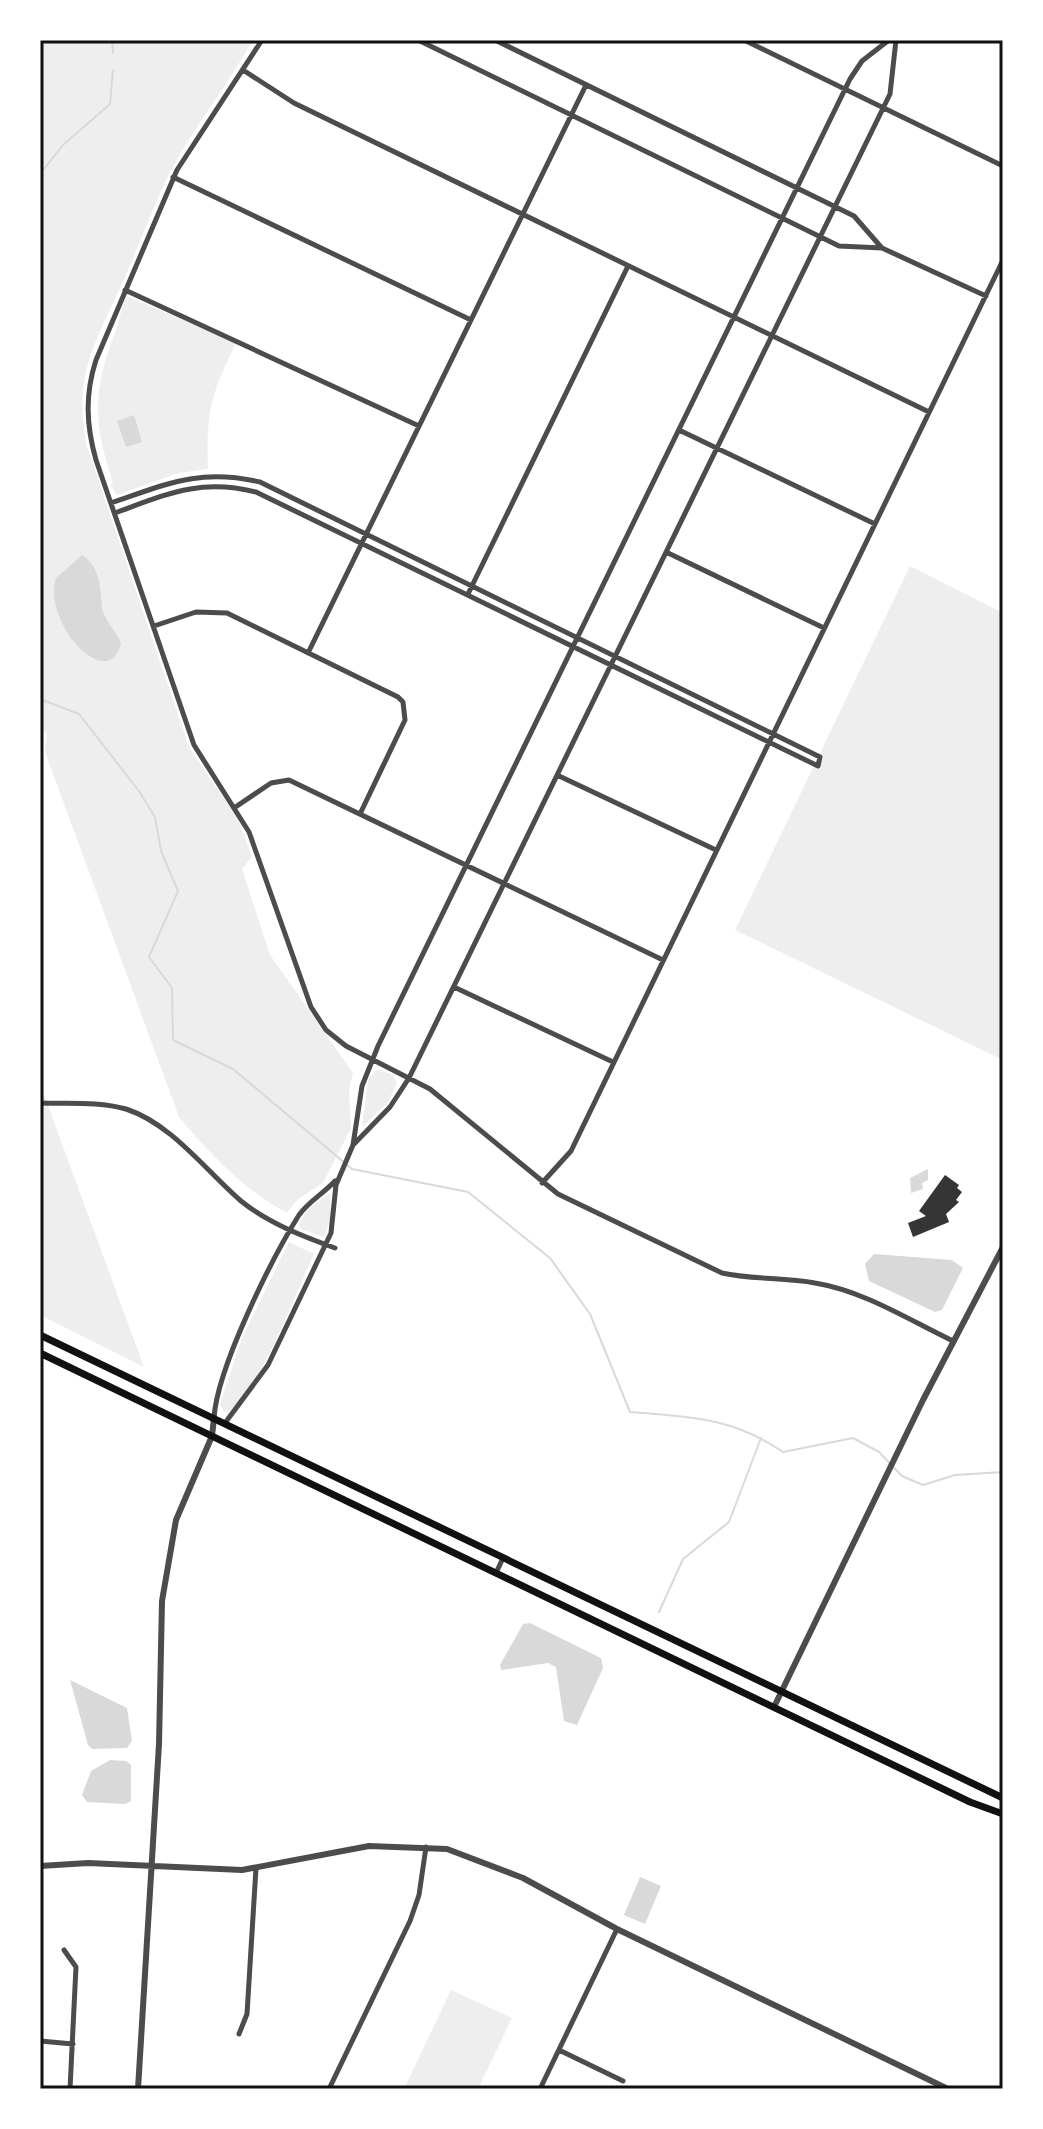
<svg xmlns="http://www.w3.org/2000/svg" width="1043" height="2129" viewBox="0 0 1043 2129" font-family="Rubik,sans-serif">
<rect width="100%" height="100%" fill="#fff"/>
<!-- green -->
<path fill="#eee" d="M40 40H253C227 86 194 127 169 174 151 211 138 249 121 286 94 345 74 375 86 443L189 747 239 821 252 857 242 869 270 955 353 1073 349 1089 351 1128 323 1183 297 1200 287 1213C245 1191 209 1153 179 1117L45 752 47 734 40 727Z
M127 296 236 343C211 394 206 412 208 469L179 473 117 495 110 485 113 483C93 422 92 391 116 330 120 318 122 304 127 296Z
M910 566 1003 613V1060L735 930Z
M377 1069 393 1075 397 1083 387 1104 362 1127 368 1079Z
M40 1084 144 1367 40 1315Z
M330 1193 331 1219 324 1237 301 1229 299 1224 306 1211Z
M289 1242 314 1254C300 1282 254 1408 224 1412L220 1404 242 1338Z
M451 1990 512 2018 478 2089H404Z"/>
<!-- water -->
<path fill="#d9d9d9" d="M134 415 142 442 126 447 117 421Z
M82 555C100 566 101 590 102 608 104 620 117 632 121 643 109 695 42 624 56 578Z
M928 1169V1180L922 1183 923 1189 911 1193 910 1178Z
M874 1254 952 1260 963 1268 942 1310 935 1312 869 1281 865 1264Z
M530 1623 601 1658 603 1668 577 1725 564 1721 556 1667 548 1663 501 1670 500 1665 523 1624Z
M70 1680 127 1708 132 1741 127 1748 92 1749 88 1745Z
M110 1760 126 1761 131 1765V1801L125 1804 87 1802 82 1795 91 1771Z
M640 1877 661 1886 645 1924 624 1915Z"/>
<g fill="none" stroke-linecap="round" stroke-linejoin="round">
<!-- stream -->
<path stroke="#d9d9d9" stroke-width="2" d="M112 40 113 53
M40 174 63 145 110 104 113 70
M40 699 79 714 139 791 155 817 161 851 178 891 149 957 172 988 173 1040 233 1069 352 1169 468 1192 550 1258 590 1314 630 1412C689 1417 732 1417 783 1452L853 1438 879 1452 902 1476 923 1485 955 1475 1003 1472
M659 1612 683 1559 729 1522 761 1438"/>
</g>
<!-- building -->
<path fill="#353535" d="M945 1175 959 1185 957 1188 962 1192 956 1200 959 1202 946 1214 949 1222 913 1237 908 1223 926 1216 919 1211Z"/>
<g fill="none" stroke-linecap="round" stroke-linejoin="round">
<!-- minor -->
<path stroke="#4c4c4c" stroke-width="5" d="M262 40 177 170 96 360C85 394 86 425 96 460L194 745 249 832 311 1007 326 1030 346 1046 430 1089 558 1194 722 1273C753 1280 784 1277 815 1283 864 1291 909 1320 953 1341
M418 40 839 246 882 248 986 296
M495 40 854 216 881 247
M744 40 1003 166
M998 40 1003 42
M243 70 294 103 929 412
M173 177 471 320
M125 290 419 426
M679 430 875 524
M111 503C167 484 199 468 260 482L820 757 818 766 256 492C200 478 167 494 115 513
M666 552 824 628
M468 594 628 266
M154 626 196 612 227 613 398 697 403 702 405 720 360 814
M308 653 586 85
M557 775 716 850
M234 808 271 783 289 780 663 960
M454 987 613 1062
M40 1103C68 1104 99 1101 126 1109 172 1124 206 1171 241 1201 268 1223 302 1236 335 1248
M354 1144 390 1107 409 1078 890 94 896 40
M542 1183 571 1151 1003 260
M214 1418C217 1368 272 1258 299 1215 308 1202 324 1193 335 1181
M225 1423 268 1365 331 1233 336 1185 353 1145 362 1086 378 1046 850 79 862 61 889 40
M496 1573 503 1558
M64 1950 76 1967 70 2089
M239 2034 247 2014 256 1868
M40 2041 73 2044
M559 2050 623 2081
M329 2089 410 1921 419 1895 426 1847
M540 2089 617 1929"/>
<!-- tertiary -->
<path stroke="#4c4c4c" stroke-width="6" d="M774 1707 923 1400 1003 1247
M40 1866 88 1863 242 1870 369 1846 447 1849 523 1878 617 1929 948 2089
M138 2089 159 1744 162 1601 176 1520 212 1436 214 1418"/>
<!-- secondary -->
<path stroke="#111" stroke-width="7" d="M40 1335 1003 1798
M40 1353 970 1802 1003 1814"/>
</g>
<!-- border -->
<rect width="1043" height="2129" fill="none" stroke="#ffffff" stroke-width="84"/>
<rect x="42" y="42" width="959" height="2045" fill="none" stroke="#111" stroke-width="3"/>
</svg>
